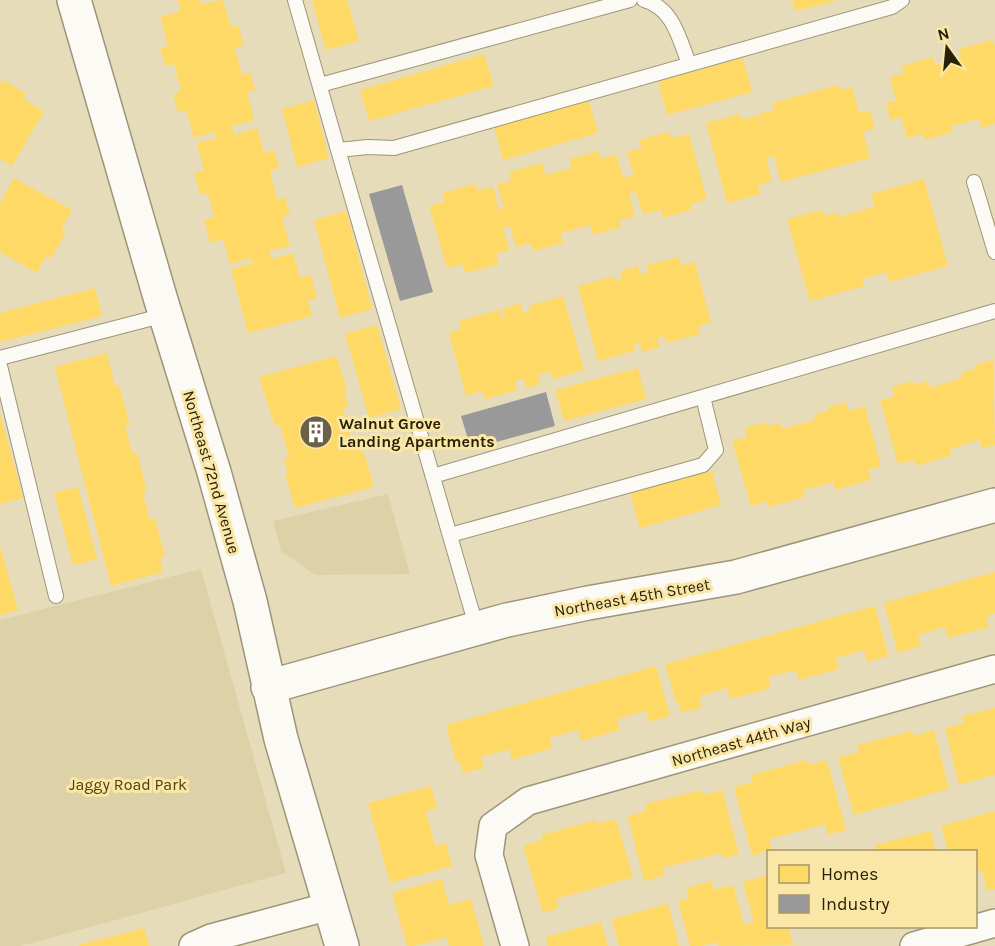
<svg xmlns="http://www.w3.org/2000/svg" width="995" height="946" viewBox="0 0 995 946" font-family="Karla,sans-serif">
<rect width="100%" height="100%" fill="#e7dcba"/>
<!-- green -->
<path fill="#ddd1a7" d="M388 494 410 574 315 575 281 551 273 521Z
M201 569 286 873 21 946H0V620Z"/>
<!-- homes -->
<path fill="#ffd966" d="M178 0H200L201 4 223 0 231 27 238 25 244 45 235 48 242 75 250 72 255 90 247 92 254 120 232 126 234 135 257 128 264 153 274 150 279 168 270 171 277 200 285 197 290 215 282 217 290 246 269 251 271 259 293 253 300 278 311 275 317 298 308 300 312 316 248 333 231 269 253 263 251 258 230 264 223 239 210 243 204 220 214 217 208 193 200 195 194 173 204 171 197 143 217 138 215 132 194 138 186 110 178 112 173 94 181 91 174 64 165 66 160 48 168 46 160 17 181 11Z
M312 0H347L359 41 326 50Z
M792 0H836V1L795 11Z
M993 40 995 47V124L982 128 979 119 951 126 953 132 925 140 923 134 907 138 901 117 890 120 886 103 896 101 890 78 904 73 902 66 933 57 936 65 961 58 959 49Z
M484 54 494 86 369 121 360 90Z
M743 58 752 92 667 115 658 81Z
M3 80 27 94 23 99 44 111 12 166 0 159V84Z
M838 85 840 90 852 87 859 113 870 110 875 128 863 132 870 158 781 182 774 156 766 158 772 181 758 185 760 194 727 203 706 123 740 114 742 120 758 115 766 139 759 114 774 110 772 103Z
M314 100 329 158 297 167 282 109Z
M589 101 598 133 503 160 494 127Z
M669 132 671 138 689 134 707 199 691 204 693 209 663 218 661 210 643 214 636 192 629 194 635 216 619 221 621 227 593 235 590 225 561 233 563 243 533 251 531 243 516 247 510 226 503 228 509 250 496 254 499 264 465 273 462 264 447 268 429 206 445 202 442 193 476 184 478 191 493 187 499 210 504 208 497 184 511 181 509 172 542 163 546 175 572 168 569 159 599 151 601 159 616 154 623 178 634 175 627 152 642 148 639 140Z
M14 178 72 210 61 229 66 232 51 259 46 256 37 273 0 252V204Z
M924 179 948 266 889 282 887 272 862 279 864 286 810 301 787 219 822 210 824 216 837 212 838 217 874 207 871 194Z
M346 211 372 309 340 318 314 220Z
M679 257 681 265 695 262 711 322 698 326 700 334 666 343 664 336 657 338 660 347 642 352 640 343 633 345 635 351 598 361 578 286 614 276 615 281 622 279 620 271 638 266 640 274 648 272 646 265Z
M95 288 102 316 0 342V313Z
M563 296 584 370 552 379 550 371 538 375 540 384 526 388 524 379 515 381 517 390 485 399 482 391 466 396 449 333 461 329 459 321 499 310 501 318 504 317 502 309 520 303 523 313 530 311 529 306Z
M377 325 401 409 369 418 345 334Z
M107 353 115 387 119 385 130 425 125 426 132 453 137 452 147 492 143 493 149 519 155 518 165 557 160 558 163 572 111 586 55 367Z
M336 356 347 389 344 390 348 407 343 408 351 439 356 437 361 453 364 452 374 487 295 508 285 475 288 474 284 459 289 457 280 425 275 426 259 377Z
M993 360 995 445 982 448 980 440 950 449 952 455 916 466 914 460 898 464 880 400 895 396 892 387 913 381 914 385 928 381 930 388 962 378 961 373 977 368 975 365Z
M638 368 646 399 564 421 555 390Z
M846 402 849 411 865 406 881 466 868 470 871 480 835 490 833 482 803 490 805 497 768 507 766 501 751 506 732 441 747 437 745 428 766 422 767 426 780 423 782 429 815 420 814 415 829 410 828 407Z
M0 413 23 498 0 504Z
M712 471 721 505 640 528 630 493Z
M78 487 97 559 73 565 54 493Z
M0 546 18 610 0 615Z
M995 572V613L986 616 989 627 948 638 945 627 918 635 921 646 898 653 884 603Z
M875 606 888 656 867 662 864 650 836 658 839 669 799 680 796 670 768 677 771 688 730 699 727 688 699 696 702 707 681 713 678 701 676 702 665 664Z
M656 666 670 716 649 722 646 711 617 719 620 730 581 741 578 730 549 738 552 748 512 760 509 749 481 757 484 768 463 773 459 761 456 762 446 725Z
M995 708V775L959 785 945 728 964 723 962 716Z
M934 730 949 789 854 815 838 757 859 752 857 745 912 731 914 736Z
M807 760 808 765 827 760 846 830 828 835 825 824 769 839 772 850 752 855 734 787 753 782 751 775Z
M431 786 437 808 426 811 435 846 446 843 452 866 390 883 368 803Z
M701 790 703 795 722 790 739 854 723 859 722 853 662 868 664 876 644 881 628 816 646 811 645 804Z
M995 811V889L987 891 982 870 976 871V852H948L941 826Z
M616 819 633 877 556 899 559 908 543 913 523 846 542 840 541 835 596 820 597 824Z
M931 831 936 852H876L875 845Z
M768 875V926H788L793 945 719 946 717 942 702 946H690L678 901 689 898 686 888 712 881 714 890 733 885 744 925 754 922 743 882Z
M442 879 449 905 471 899 484 946H449L447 937 414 946H407L392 893Z
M668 904 679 946H619L612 919Z
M601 922 608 946H548L546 937Z
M144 928 149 946H79V945Z"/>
<!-- industry -->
<path fill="#999" d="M402 185 433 292 400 301 369 194Z
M546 392 555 426 471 449 461 416Z"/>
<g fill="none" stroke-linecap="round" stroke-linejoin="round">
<!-- service casing -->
<g stroke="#9d957a" stroke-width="16">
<path id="service" d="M295 0 338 150 368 147 394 148 892 7 902 0
M644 0C673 8 679 38 689 64
M320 85 630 0
M338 150 477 629
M974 182 995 252
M0 358 165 315
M0 366 56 596
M433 476 995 311
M450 535 703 465 716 450 703 397"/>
</g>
<!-- minor casing -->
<g stroke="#9d957a" stroke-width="30">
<path id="minor" d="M193 946 211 938 330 906
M515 946 489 855 493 826 528 801 995 669
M914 946 995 923"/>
</g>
<!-- tertiary casing -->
<g stroke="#9d957a" stroke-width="36">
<path id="tertiary" d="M74 0 160 297 214 472 250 601 281 739 342 946
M268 687 507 620 588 603 736 577 995 505"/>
</g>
<!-- service -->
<use href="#service" stroke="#fbfaf5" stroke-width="14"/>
<!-- minor -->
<use href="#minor" stroke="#fbfaf5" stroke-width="27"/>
<!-- tertiary -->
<use href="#tertiary" stroke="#fbfaf5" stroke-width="33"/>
</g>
<!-- icons -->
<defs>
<g id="building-disc" transform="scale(1.725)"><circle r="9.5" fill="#6b6246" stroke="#fae7a7"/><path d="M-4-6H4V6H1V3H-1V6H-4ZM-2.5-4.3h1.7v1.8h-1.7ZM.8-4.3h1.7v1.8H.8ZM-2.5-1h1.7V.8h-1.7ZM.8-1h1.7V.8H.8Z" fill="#fff"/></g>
</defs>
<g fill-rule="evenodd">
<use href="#building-disc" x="316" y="432"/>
</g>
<g text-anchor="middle" stroke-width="6" stroke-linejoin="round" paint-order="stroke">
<!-- poi labels -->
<g font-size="16" font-weight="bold" fill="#282107" stroke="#fae7a7" text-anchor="start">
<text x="339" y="429">Walnut Grove<tspan x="339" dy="18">Landing Apartments</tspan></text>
</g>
<!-- street labels -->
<g font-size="16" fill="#282107" stroke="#fae7a7">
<text transform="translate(212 472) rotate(74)" y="6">Northeast 72nd Avenue</text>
<text transform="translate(632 597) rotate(-10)" y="6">Northeast 45th Street</text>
<text transform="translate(741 741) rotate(-16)" y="6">Northeast 44th Way</text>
</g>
<!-- park labels -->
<g font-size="16" fill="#4e400b" stroke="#fae7a7">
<text x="128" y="790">Jaggy Road Park</text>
</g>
</g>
<!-- legend -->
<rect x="767" y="850" width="210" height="78" fill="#fae7a7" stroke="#a69867" stroke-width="1.5"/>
<rect x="779" y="865" width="30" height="18" fill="#ffd966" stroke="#a69867" stroke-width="1.5"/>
<text x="821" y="880" font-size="18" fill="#282107">Homes</text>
<rect x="779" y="895" width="30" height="18" fill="#999999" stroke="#a69867" stroke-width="1.5"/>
<text x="821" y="910" font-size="18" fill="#282107">Industry</text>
<!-- north arrow -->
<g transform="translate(947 48) rotate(345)" stroke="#fae7a7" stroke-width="4.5" paint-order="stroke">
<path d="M0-4.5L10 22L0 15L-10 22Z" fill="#282107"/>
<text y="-9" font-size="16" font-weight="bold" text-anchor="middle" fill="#282107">N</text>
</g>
</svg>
